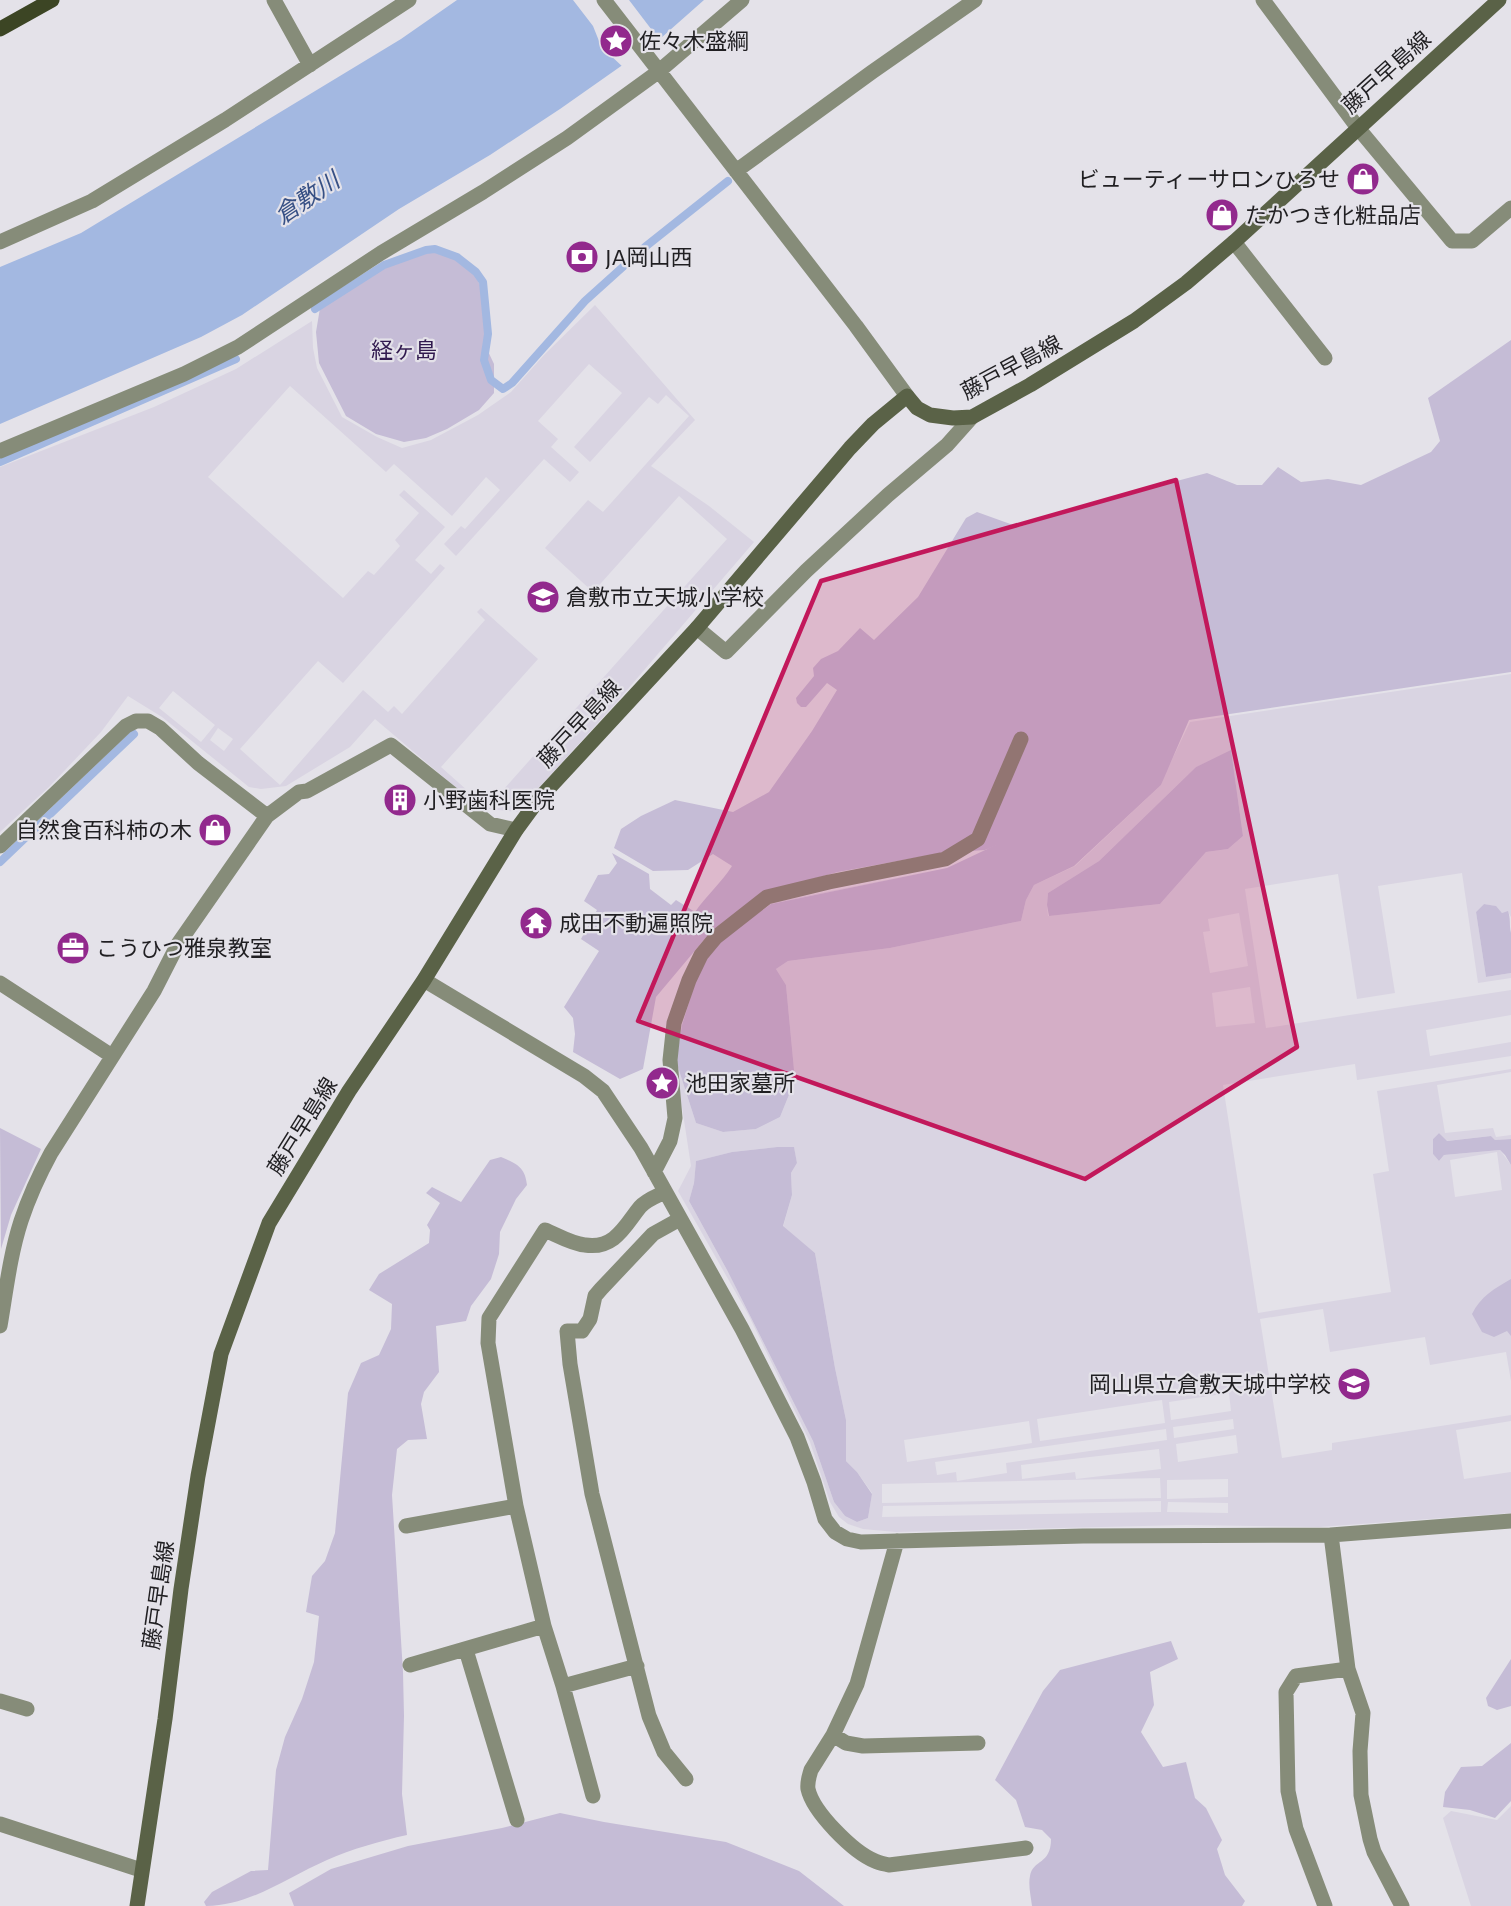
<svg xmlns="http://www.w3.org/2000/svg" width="1511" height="1906" viewBox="0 0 1511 1906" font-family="Commissioner,'Noto Sans JP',sans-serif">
<rect width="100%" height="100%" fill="#e4e2e9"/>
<!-- built -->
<path fill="#d9d4e2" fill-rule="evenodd" d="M595 305 695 420 651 466 709 506 754 542 615 704 517 812 480 808 375 719 350 747 286 786 261 789 249 787 162 717 128 696 101 732 49 787 0 832V467L154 407 236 369 312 321 313 348 317 368 342 417 377 437 402 448 431 440 478 415 511 392 544 355ZM589 364 622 393 574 447 590 462 649 397 658 404 666 395 689 416 603 512 588 500 545 548 593 592 679 496 727 539 487 808 441 767 538 659 481 608 477 612 485 620 402 714 394 706 388 712 363 690 280 785 240 749 318 661 343 683 445 568 440 564 431 574 415 560 445 527 404 490 399 495 419 513 395 540 400 546 374 575 368 571 343 598 208 477 290 386 386 472 394 464 452 516 486 477 500 490 465 529 461 526 444 544 456 556 544 459 570 482 579 472 551 447 558 439 538 421ZM173 691 215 725 201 742 159 708ZM218 728 233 739 224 751 210 740Z
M1511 674V917L1508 912 1502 913 1495 906 1484 904 1476 912 1486 977 1511 973V978L1478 983 1462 873 1378 886 1395 993 1357 999 1338 874 1245 889 1266 1028 1511 990V1015L1426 1030 1430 1056 1511 1042V1056L1357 1080 1355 1064 1223 1085 1258 1313 1391 1292 1373 1174 1389 1171 1377 1091 1511 1069V1072L1437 1085 1445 1133 1493 1128 1496 1137 1511 1135V1139L1495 1140 1491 1136 1446 1141 1439 1133 1433 1139V1154L1439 1161 1444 1155 1500 1150 1511 1165V1381L1506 1352 1430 1365 1425 1337 1330 1352 1323 1309 1260 1319 1282 1458 1332 1450V1443L1511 1415V1421L1456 1430 1464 1479 1511 1472V1513L1319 1527 1186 1525 896 1532 863 1529 848 1524 839 1517 830 1502 810 1442 748 1314 678 1191 691 1166 675 1061 681 1024 698 973 710 951 721 940 770 903 947 868 1034 828 947 868 771 904 721 940 710 952 698 973 682 1025 676 1061 696 1123 723 1132 756 1129 780 1117 795 1080 786 985 776 969 788 961 890 948 1021 921 1026 900 1034 885 1075 866 1161 785 1166 771 1129 795 1088 819 1167 770 1190 722ZM1231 751 1243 836 1228 849 1206 852 1160 904 1048 916 1047 905 1048 893 1099 861 1196 767ZM1239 913 1248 966 1210 973 1203 932 1210 931 1208 919ZM1250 987 1255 1023 1216 1027 1212 993ZM777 1147 794 1148 797 1163 791 1173 792 1195 783 1227 815 1253 835 1368 846 1420V1461L857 1472 872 1493 868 1518 857 1522 845 1516 834 1502 813 1441 727 1270 689 1201 694 1183 696 1161 732 1152ZM1497 1152 1502 1190 1455 1197 1450 1160ZM1229 1393 1231 1411 1171 1420 1169 1402ZM1162 1400 1165 1423 1040 1441 1037 1419ZM1233 1419 1234 1429 1174 1438 1173 1427ZM1029 1421 1032 1443 907 1462 904 1440ZM1166 1429 1167 1440 1006 1463 1007 1473 957 1481 956 1472 937 1475 935 1462ZM1236 1435 1238 1453 1178 1462 1176 1444ZM1159 1449 1161 1469 1076 1479 1075 1472 1022 1479 1021 1465ZM1160 1478 1161 1498 882 1503V1484ZM1228 1479V1497L1167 1499V1480ZM1161 1501V1512L882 1517 883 1506ZM1168 1502 1228 1503V1513L1167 1512Z
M1511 1806V1906H1471L1443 1818 1451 1811 1497 1820Z"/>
<!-- green -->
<path fill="#c5bcd6" d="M431 251 454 258 475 275 482 289 486 347 494 364V393L479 410 447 429 426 438 404 442 376 434 346 416 319 363 316 332 320 308 381 269Z
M1511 340V672L1189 720 1161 785 1074 866 1034 885 1026 900 1021 921 890 948 788 961 776 969 786 985 795 1080 780 1117 756 1129 723 1132 696 1123 676 1061 682 1025 698 973 710 952 721 940 771 904 947 868 1000 843 985 850 941 853 838 872 761 893 703 941 656 997 643 1069 620 1079 573 1052 575 1034 573 1018 564 1007 599 951 581 939 597 910 584 901 598 875 609 874 617 863 612 853 649 874 650 889 671 905 676 900 695 912C707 895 721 883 732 866L713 854 688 870 653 871 614 848 621 829 641 816 675 800 733 812 769 792 812 731 837 690 827 683 806 707H801L797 703 796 698 814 676 813 668 821 659 838 651 860 628 874 640 918 597 966 518 977 512 1019 527 1116 497 1207 473 1237 485H1262L1278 467 1301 482 1328 479 1361 485 1431 452 1440 441 1428 398Z
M1231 750 1243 836 1228 849 1206 852 1160 904 1049 916 1047 905 1048 893 1099 861 1196 767Z
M1484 904 1496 906 1502 913 1508 911C1511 919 1509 925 1511 933V973L1486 977 1476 912Z
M0 1128 41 1149 11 1215 1 1249Z
M1439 1133 1447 1141 1491 1136 1495 1140 1511 1139V1165L1505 1155 1500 1150 1444 1155 1439 1161 1433 1154V1139Z
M777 1147H794L797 1163 791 1173 792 1195 783 1226 815 1253 835 1368 846 1420V1461L857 1472 872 1494 868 1518 857 1522 845 1516 834 1502 813 1441 727 1270 689 1201 694 1183 696 1161 732 1152Z
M501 1157C517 1164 525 1167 527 1185L516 1199 500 1232 499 1254 491 1279 471 1306 466 1321 436 1326 439 1372 424 1392 421 1404 427 1439 408 1440 397 1449 392 1495 403 1672 404 1716 402 1794 407 1835C380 1841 352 1849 327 1860 288 1877 250 1906 206 1906L204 1902 212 1892 251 1871 268 1870 276 1770 285 1737 302 1699 314 1662 319 1616 306 1612 312 1576 325 1561 335 1533 348 1393 361 1363 379 1355 391 1329 392 1304 369 1290 379 1274 429 1243 430 1230 427 1225 440 1203 426 1193 432 1187 461 1202 490 1160Z
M1511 1279V1336L1507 1331 1494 1337 1482 1332 1472 1314C1480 1297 1495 1288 1511 1279Z
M1171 1641 1178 1659 1150 1672 1154 1705 1141 1732 1163 1767 1186 1762 1195 1798 1206 1808 1222 1840 1217 1849 1225 1875 1245 1901 1242 1906H1032C1031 1897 1028 1885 1030 1876 1033 1859 1051 1865 1051 1839L1042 1830 1025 1827 1016 1800 995 1780 1043 1691 1060 1670Z
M1511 1659V1706L1497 1710 1488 1706 1486 1698Z
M1511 1743V1801L1495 1818 1470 1810 1443 1807 1445 1792 1461 1767 1482 1766Z
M560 1813 604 1822 726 1842 799 1871 844 1906H294L289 1893 331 1869 408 1846 502 1828Z"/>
<!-- water -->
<path fill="#a3b8e1" d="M457 0H704L661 38 560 109 490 155 399 209 242 315 201 337 0 424V267L81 233 401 39Z"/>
<!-- pier -->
<path fill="#e4e2e9" d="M573 0H629L661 42 624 68 609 54 599 41 593 26Z"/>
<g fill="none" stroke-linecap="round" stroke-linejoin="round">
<!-- stream -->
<path stroke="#a3b8e1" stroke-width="8" d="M315 309 384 265 426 250 435 249 457 257 476 272 483 282 488 334 484 360 491 380 503 389 512 383 585 301 645 247 728 181
M0 462 236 359
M0 862 134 734"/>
<!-- minor -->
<path stroke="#868c79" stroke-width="15" d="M274 0 310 65
M604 0 856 326 907 396
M1263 0 1358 128 1452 241H1472L1511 208
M736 171 872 72 975 0
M0 242 92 201 225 120 409 0
M1234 242 1325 358
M0 451 184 374 238 347 381 253 483 192 567 138 658 72 742 0
M697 628 726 652 806 571 888 495 947 445 972 417
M0 846 126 726 136 721H148L160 728 198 763 267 816
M424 980 584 1076 603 1091 641 1148 742 1329 797 1437 814 1482 825 1519 835 1532 847 1539 861 1542 1083 1536 1331 1535 1511 1521
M0 983 112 1056
M654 1172 670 1141 675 1118 670 1060 674 1023 689 980 701 955 716 937 767 897 829 882 945 859 978 839 1021 739
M680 1219 653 1234 601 1289 595 1296 590 1319 582 1331H567L570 1364 592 1494 649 1716 664 1752 686 1779
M0 1326C6 1291 10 1255 21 1221 29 1197 39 1175 51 1153L154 991 178 944 267 816 299 792 307 791 391 745 490 824 516 830
M406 1526 516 1506
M897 1541 857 1684 833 1735 811 1770C809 1777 807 1782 808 1789 813 1812 853 1852 875 1861 879 1863 885 1864 889 1865L1026 1848
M466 1650 517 1820
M410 1665 544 1626
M1348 1669 1363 1713 1360 1751 1361 1795 1370 1839 1374 1852 1402 1906
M563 1686 637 1666
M0 1701 27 1709
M833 1735 846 1743 863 1746 978 1743
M593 1796 563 1686 544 1626 516 1506 488 1343 489 1318 545 1230C557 1235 572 1244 585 1245 615 1250 626 1224 640 1207 646 1200 657 1196 665 1192
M0 1824 141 1870
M1325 1906 1296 1829 1288 1791 1286 1692 1296 1676 1348 1669 1331 1535"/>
<!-- secondary -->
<path stroke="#5a6247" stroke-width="15" d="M137 1906 165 1719 181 1589 198 1476 221 1354 269 1223 349 1091 424 980 516 830 538 800 697 628 850 448 873 424 907 396 917 408 930 415 953 418 972 417 1030 385 1134 321 1186 283 1234 242 1499 0"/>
<!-- primary -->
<path stroke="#3c4524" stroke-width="15" d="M0 29 52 0"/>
</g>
<!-- marked area -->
<path fill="#c2185b" fill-opacity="0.2" stroke="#c2185b" stroke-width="4.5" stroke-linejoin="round" d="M1176 480 1297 1047 1085 1179 638 1021 821 581Z"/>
<!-- icons -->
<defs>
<g id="sight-disc" transform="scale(1.725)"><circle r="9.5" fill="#92298d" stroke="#e4e2e9"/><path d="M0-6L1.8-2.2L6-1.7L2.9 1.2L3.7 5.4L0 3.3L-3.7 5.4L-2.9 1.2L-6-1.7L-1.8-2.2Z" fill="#fff"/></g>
<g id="shop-disc" transform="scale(1.725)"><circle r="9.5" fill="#92298d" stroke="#e4e2e9"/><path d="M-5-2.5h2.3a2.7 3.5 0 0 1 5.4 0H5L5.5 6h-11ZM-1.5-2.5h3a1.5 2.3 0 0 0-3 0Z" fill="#fff"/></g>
<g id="bank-disc" transform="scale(1.725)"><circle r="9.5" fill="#92298d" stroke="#e4e2e9"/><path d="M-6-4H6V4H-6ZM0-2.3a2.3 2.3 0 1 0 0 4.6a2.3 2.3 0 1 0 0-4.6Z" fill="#fff"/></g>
<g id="school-disc" transform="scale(1.725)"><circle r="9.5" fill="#92298d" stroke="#e4e2e9"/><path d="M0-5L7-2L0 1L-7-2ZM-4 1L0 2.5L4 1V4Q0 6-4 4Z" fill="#fff"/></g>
<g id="building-disc" transform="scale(1.725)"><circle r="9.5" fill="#92298d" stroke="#e4e2e9"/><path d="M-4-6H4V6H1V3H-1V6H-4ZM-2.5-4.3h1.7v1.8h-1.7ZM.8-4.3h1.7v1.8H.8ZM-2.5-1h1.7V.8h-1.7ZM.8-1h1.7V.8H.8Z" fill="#fff"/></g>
<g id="temple-disc" transform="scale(1.725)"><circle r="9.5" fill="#92298d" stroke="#e4e2e9"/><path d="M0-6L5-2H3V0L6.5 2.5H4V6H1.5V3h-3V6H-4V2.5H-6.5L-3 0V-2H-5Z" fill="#fff"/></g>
<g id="office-disc" transform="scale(1.725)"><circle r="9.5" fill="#92298d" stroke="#e4e2e9"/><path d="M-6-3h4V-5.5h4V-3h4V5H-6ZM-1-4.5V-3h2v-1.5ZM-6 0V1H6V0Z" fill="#fff"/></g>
</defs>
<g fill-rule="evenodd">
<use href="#sight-disc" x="616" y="41"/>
<use href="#shop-disc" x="1363" y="179"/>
<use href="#shop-disc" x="1222" y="215"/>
<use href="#bank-disc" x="582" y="257"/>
<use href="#school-disc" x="543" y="597"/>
<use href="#building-disc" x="400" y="800"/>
<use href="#shop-disc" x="215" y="830"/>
<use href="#temple-disc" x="536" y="923"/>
<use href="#office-disc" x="73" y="948"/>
<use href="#sight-disc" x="662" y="1083"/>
<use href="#school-disc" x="1354" y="1384"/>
</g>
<g text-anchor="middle" stroke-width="4.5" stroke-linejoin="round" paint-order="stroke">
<!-- poi labels -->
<g font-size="22" fill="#201f22" stroke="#e4e2e9" text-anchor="start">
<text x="639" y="49">佐々木盛綱</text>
<text x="1340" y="187" text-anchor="end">ビューティーサロンひろせ</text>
<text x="1245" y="223">たかつき化粧品店</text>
<text x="605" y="265">JA岡山西</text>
<text x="566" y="605">倉敷市立天城小学校</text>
<text x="423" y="808">小野歯科医院</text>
<text x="192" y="838" text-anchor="end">自然食百科柿の木</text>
<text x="559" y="931">成田不動遍照院</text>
<text x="96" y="956">こうひつ雅泉教室</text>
<text x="685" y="1091">池田家墓所</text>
<text x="1331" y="1392" text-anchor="end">岡山県立倉敷天城中学校</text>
</g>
<!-- street labels -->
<g font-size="22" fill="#201f22" stroke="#e4e2e9">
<text transform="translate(1386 72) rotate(-42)" y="8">藤戸早島線</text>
<text transform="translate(1011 367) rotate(-28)" y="8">藤戸早島線</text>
<text transform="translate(579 723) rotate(-47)" y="8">藤戸早島線</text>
<text transform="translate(302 1126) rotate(-58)" y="8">藤戸早島線</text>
<text transform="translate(158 1595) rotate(-82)" y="8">藤戸早島線</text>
</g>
<!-- park labels -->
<g font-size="22" fill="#311a4f" stroke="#e4e2e9">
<text x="404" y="358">経ヶ島</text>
</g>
<!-- water labels -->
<g font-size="24" font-style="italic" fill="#375085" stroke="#e4e2e9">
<text transform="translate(307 198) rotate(-34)" y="8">倉敷川</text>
</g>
</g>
</svg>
